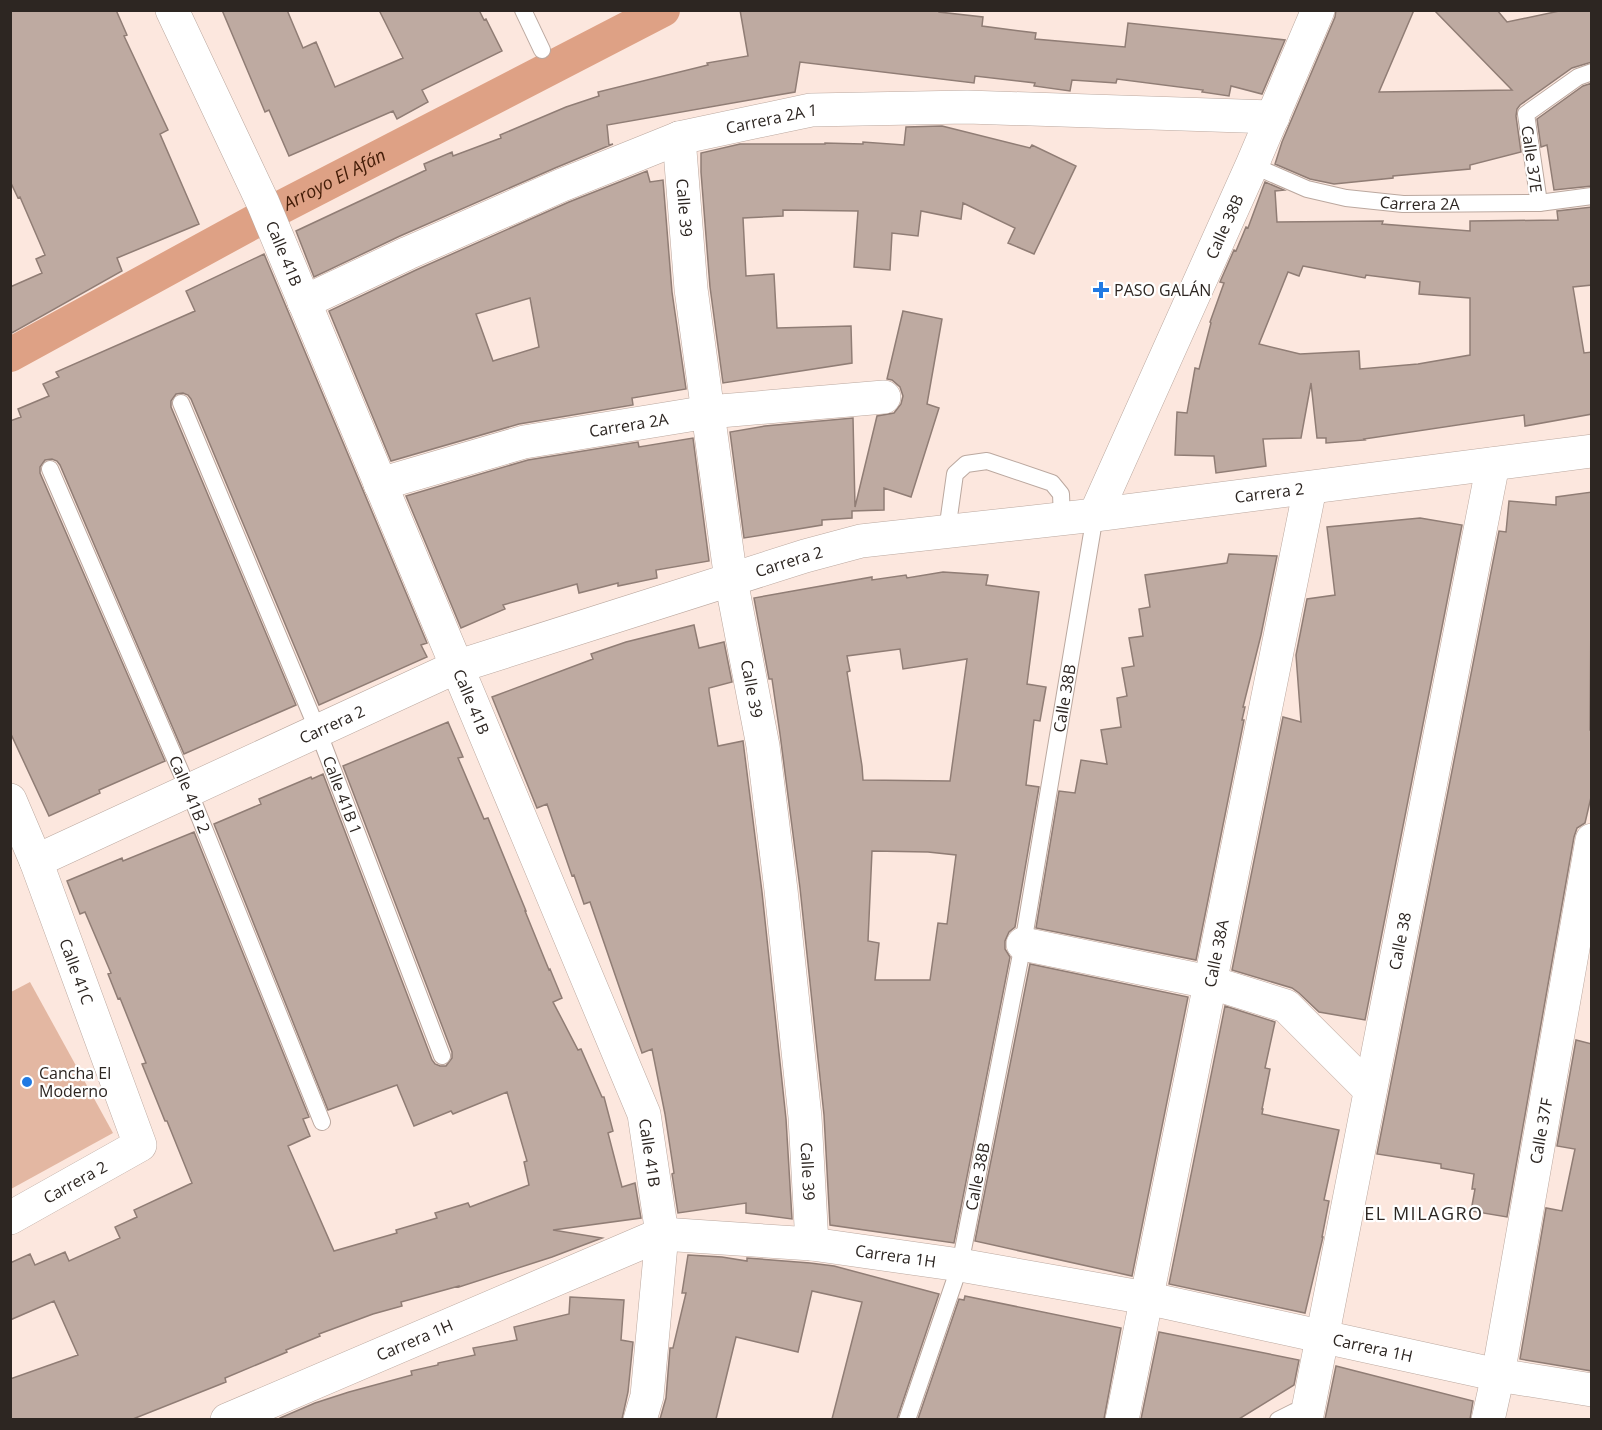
<svg xmlns="http://www.w3.org/2000/svg" width="1602" height="1430" viewBox="0 0 1602 1430" font-family="'Open Sans',sans-serif">
<rect width="100%" height="100%" fill="#fce7de"/>
<!-- green -->
<path fill="#e3b7a2" d="M30 982 113 1133 11 1189V992Z"/>
<g fill="none" stroke-linecap="round" stroke-linejoin="round">
<!-- canal -->
<path stroke="#dea185" stroke-width="34" id="s1" d="M10 355 268 214 663 10"/>
</g>
<!-- building -->
<path fill="#beaaa1" stroke="#907d75" stroke-width="1.5" fill-rule="evenodd" d="M10 10H116L127 35 124 36 168 130 160 134 199 224 117 258 122 271 10 334V287L42 273 36 259 45 255 20 197 18 198 10 181Z
M222 10H287L303 48 316 42 335 87 403 58 379 10H479L484 20 486 19 502 51 422 90 428 102 397 119 393 111 289 156 269 110 265 112Z
M740 10H939V12L983 17 982 26 1036 33 1035 39 1125 47 1128 23 1285 40 1262 94 1231 86 1229 96 1202 92 1203 90 1117 79 1116 83 1072 80 1070 91 1034 86 1035 83 975 76 974 83 800 62 795 92 607 125 609 145 613 144 555 168 400 236 314 277 296 231 426 170 424 164 452 152 453 156 501 138 500 135 566 107 599 96 598 92 708 65 707 63 748 56Z
M1336 10H1414L1379 92 1512 90 1434 10H1497L1507 22 1564 10H1592V62L1572 68 1520 105 1517 109 1516 116 1521 152 1470 165V169L1393 176V178L1334 184 1310 179 1275 164 1282 142 1335 17Z
M1592 83V186L1554 190 1547 145 1541 147 1537 119 1583 86Z
M942 126 1030 148 1032 145 1076 166 1034 254 1008 243 1015 228 963 203 961 219 921 211 918 236 892 233 890 270 854 267 858 211 783 210V216L743 218 746 276 774 274 777 328 851 326 852 363 723 383 710 287 701 172V153L740 144H825V143L863 144V142L904 145 906 127Z
M647 171 650 182 663 180 672 292 686 389 632 398 633 405 519 424 391 461 329 311 416 270 569 202ZM530 298 539 347 493 361 476 314Z
M1265 182 1284 190 1275 191 1277 222 1383 221 1382 224 1470 231V221L1558 220 1557 211 1592 207V285L1573 287 1584 353 1592 352V414L1525 426 1524 415 1364 439 1365 440 1326 443V438H1317L1311 383 1301 438 1263 439 1266 466 1216 473 1214 456 1175 455 1177 412 1187 413 1195 368 1199 369 1211 323 1210 322 1224 283 1220 282 1234 250 1236 251 1246 227 1248 228ZM1303 266 1365 278 1366 275 1420 282 1419 294 1470 298V355L1418 364 1360 369 1359 351 1300 354 1259 344 1288 272 1299 276Z
M264 254 427 643 421 645 427 657 319 705 191 399 188 395 183 393 176 394 171 401V407L296 705 184 754 60 465 57 461 52 459 45 460 40 467V473L165 761 99 790 100 793 49 816 10 732V421L21 417 18 409 49 396 43 384 59 377 56 372 195 311 186 291Z
M903 311 942 319 927 404 939 408 911 497 884 488V510L852 511V518L822 520V525L744 538 730 432 765 426 853 418 855 507 877 416 894 413 901 404 903 396 900 387 892 380 887 379Z
M693 438 709 561 656 570 657 578 618 586V583L579 593 577 584 503 605 505 609 461 628 406 496 528 460 638 442 639 447Z
M1592 492 1590 730H1592V793L1585 823 1577 828 1574 837 1507 1217 1471 1211 1475 1189H1472L1474 1174 1441 1168V1164L1377 1154 1499 531 1506 532 1509 501 1556 505V497Z
M1420 518 1462 525 1365 1020 1319 1012 1299 993 1292 988 1232 970 1283 717 1301 722 1296 655 1307 599 1335 595 1327 527Z
M1229 554 1277 556 1261 635 1243 707H1245L1242 720H1244L1196 960 1036 928 1059 791 1075 793 1081 760 1107 764 1101 730 1121 727 1117 698 1127 696 1122 668 1134 666 1129 638 1143 636 1139 609 1150 607 1145 575 1227 563Z
M943 572 988 575 986 585 1039 592 1027 684 1046 687 1040 721 1034 720 1026 785 1039 787 1015 927 1009 932 1005 941V949L1010 957 954 1243 830 1225 824 1115 800 888 780 734 772 679H769L754 598 872 577V580L906 575 907 578ZM900 649 903 669 967 659 950 781 863 780 862 766 847 672 850 671 847 656ZM872 851 928 852 956 855 947 924 938 923 930 980H875L879 943 868 941Z
M694 625 699 648 724 642 732 682 709 688V691L718 746 743 741 744 749 762 892 786 1119 792 1219 746 1213V1203L678 1213 672 1174 674 1173 665 1114 652 1049 642 1053 590 902 584 904 574 875 572 876 547 804 537 808 492 697 593 659 591 654 626 642Z
M448 722 463 757 458 758 484 819 488 818 526 911H525L549 970 550 969 562 998 553 1002 578 1050 581 1049 602 1097H604L613 1131 608 1133 622 1187 635 1183 641 1218 553 1230 602 1238 552 1257 459 1287V1286L401 1302 402 1306 373 1314 319 1334 320 1336 286 1350 287 1352 225 1378 226 1382 133 1419H10V1379L78 1355 54 1301 10 1320V1263L30 1254 35 1265 65 1252 69 1261 120 1238 115 1227 137 1217 134 1210 192 1183 167 1121H165L142 1064 146 1063 120 998 118 999 108 974 111 973 85 912 80 914 67 881 122 858 123 861 194 832 309 1117 303 1119 310 1136 288 1146 334 1251 397 1233 396 1230 437 1218 435 1213 468 1203 470 1207 529 1185 524 1162 527 1161 507 1092 453 1114 451 1111 414 1126 397 1085 328 1110 214 824 261 804 259 799 311 777 312 779 323 774 432 1060 435 1064 440 1066H446L452 1058V1052L343 766Z
M1030 964 1188 997 1132 1276 975 1241Z
M1225 1006 1275 1022 1265 1068 1270 1069 1262 1109H1263L1262 1114 1339 1130 1324 1200 1329 1201 1322 1237H1323L1305 1313 1169 1284Z
M1576 1040 1592 1044V1371L1520 1359 1546 1208 1562 1211 1575 1149 1557 1146Z
M688 1255 722 1257 747 1261V1258L810 1263 834 1266 939 1294 897 1419H832L862 1302 812 1291 798 1352 736 1337 716 1419H660L666 1398 670 1348H673L686 1293H682Z
M965 1296 1121 1328 1104 1419H918L959 1299 964 1300Z
M570 1297 624 1300 621 1340 633 1342 628 1392 622 1419H280V1418L315 1403 349 1392 412 1375 411 1371 438 1365V1363L475 1355 473 1348 517 1340 514 1327 569 1314Z
M1159 1332 1299 1360 1294 1385 1239 1419H1141Z
M1336 1366 1473 1401 1470 1419H1325Z"/>
<g fill="none" stroke-linecap="round" stroke-linejoin="round">
<!-- service casing -->
<g stroke="#bba89f" stroke-width="18">
<g id="service">
<path d="M523 10 542 50"/>
<path id="s2" d="M1252 165 1307 189 1346 198 1403 204 1539 203 1592 196"/>
<path d="M1539 203 1526 114 1578 77 1592 72"/>
<path id="s3" d="M181 403 318 731 442 1056"/>
<path id="s4" d="M50 469 189 791 322 1122"/>
<path d="M947 531 955 474 966 464 987 461 1052 483 1061 494 1062 519"/>
<path id="s5" d="M907 1420 960 1265 1023 944 1095 515"/>
<path d="M1278 1420 1294 1412 1308 1408"/>
</g>
</g>
<!-- minor casing -->
<g stroke="#bba89f" stroke-width="34">
<g id="minor">
<path id="s6" d="M172 10 263 203 644 1114 662 1234 647 1396 640 1420"/>
<path id="s7" d="M679 138 691 289 731 580 763 746 781 890 805 1117 812 1244"/>
<path id="s8" d="M304 302 408 253 562 185 679 138 811 110 967 107 1273 117"/>
<path id="s9" d="M380 484 524 442 708 412 884 397"/>
<path id="s10" d="M1095 515 1252 165 1318 10"/>
<path id="s11" d="M10 800 36 861 140 1145 10 1218"/>
<path id="s12" d="M36 861 456 667 805 556 861 541 1095 515 1592 451"/>
<path d="M1023 944 1209 982 1286 1006 1370 1090"/>
<path id="s13" d="M227 1420 662 1234 812 1244 960 1265 1146 1298 1498 1375 1592 1390"/>
<path id="s14" d="M1122 1420 1310 488"/>
<path id="s15" d="M1306 1420 1493 464"/>
<path id="s16" d="M1488 1420 1498 1375 1592 840"/>
</g>
</g>
<!-- service -->
<use href="#service" stroke="#fff" stroke-width="16"/>
<!-- minor -->
<use href="#minor" stroke="#fff" stroke-width="33"/>
</g>
<!-- markers -->
<g fill="#2079e3" stroke="#fff" stroke-width="2">
<path d="M1098 281h6v6h6v6h-6v6h-6v-6h-6v-6h6z"/>
<circle cx="27" cy="1082" r="6"/>
</g>
<g text-anchor="middle" stroke-width="4.5" stroke-linejoin="round" paint-order="stroke">
<!-- street labels -->
<g font-size="16" fill="#2d2622" stroke="#fff">
<text dy="6" stroke="none"><textPath href="#s8" startOffset="504">Carrera 2A 1</textPath></text>
<text transform="translate(1532 159) rotate(82)" y="6">Calle 37E</text>
<text dy="6" stroke="none"><textPath href="#s2" startOffset="174">Carrera 2A</textPath></text>
<text dy="6" stroke="none"><textPath href="#s7" startOffset="70">Calle 39</textPath></text>
<text dy="6" stroke="none"><textPath href="#s10" startOffset="316">Calle 38B</textPath></text>
<text dy="6" stroke="none"><textPath href="#s6" startOffset="268">Calle 41B</textPath></text>
<text dy="6" stroke="none"><textPath href="#s9" startOffset="256">Carrera 2A</textPath></text>
<text dy="6" stroke="none"><textPath href="#s12" startOffset="1298">Carrera 2</textPath></text>
<text dy="6" stroke="none"><textPath href="#s12" startOffset="812">Carrera 2</textPath></text>
<text dy="6" stroke="none"><textPath href="#s7" startOffset="556">Calle 39</textPath></text>
<text dy="6" stroke="none"><textPath href="#s5" startOffset="740">Calle 38B</textPath></text>
<text dy="6" stroke="none"><textPath href="#s6" startOffset="754">Calle 41B</textPath></text>
<text dy="6" stroke="none"><textPath href="#s12" startOffset="326">Carrera 2</textPath></text>
<text dy="6" stroke="none"><textPath href="#s4" startOffset="354">Calle 41B 2</textPath></text>
<text dy="6" stroke="none"><textPath href="#s3" startOffset="424">Calle 41B 1</textPath></text>
<text dy="6" stroke="none"><textPath href="#s15" startOffset="488">Calle 38</textPath></text>
<text dy="6" stroke="none"><textPath href="#s14" startOffset="476">Calle 38A</textPath></text>
<text dy="6" stroke="none"><textPath href="#s11" startOffset="184">Calle 41C</textPath></text>
<text dy="6" stroke="none"><textPath href="#s16" startOffset="294">Calle 37F</textPath></text>
<text dy="6" stroke="none"><textPath href="#s6" startOffset="1240">Calle 41B</textPath></text>
<text dy="6" stroke="none"><textPath href="#s7" startOffset="1042">Calle 39</textPath></text>
<text dy="6" stroke="none"><textPath href="#s5" startOffset="254">Calle 38B</textPath></text>
<text transform="translate(75 1182) rotate(-29)" y="6">Carrera 2</text>
<text dy="6" stroke="none"><textPath href="#s13" startOffset="708">Carrera 1H</textPath></text>
<text dy="6" stroke="none"><textPath href="#s13" startOffset="204">Carrera 1H</textPath></text>
<text dy="6" stroke="none"><textPath href="#s13" startOffset="1194">Carrera 1H</textPath></text>
</g>
<!-- poi labels -->
<g font-size="16" fill="#2d2622" stroke="#fff" text-anchor="start">
<text x="1114" y="296">PASO GALÁN</text>
<text x="39" y="1079">Cancha El<tspan x="39" dy="18">Moderno</tspan></text>
</g>
<!-- water labels -->
<g font-size="18" font-style="italic" fill="#431c07" stroke="#fff">
<text dy="6" stroke="none"><textPath href="#s1" startOffset="369">Arroyo El Afán</textPath></text>
</g>
<!-- neighbourhood labels -->
<g font-size="18" letter-spacing="1.5" fill="#2d2622" stroke="#fff">
<text x="1424" y="1220">EL MILAGRO</text>
</g>
</g>
<!-- border -->
<rect width="1602" height="1430" fill="none" stroke="#2d2622" stroke-width="24"/>
</svg>
